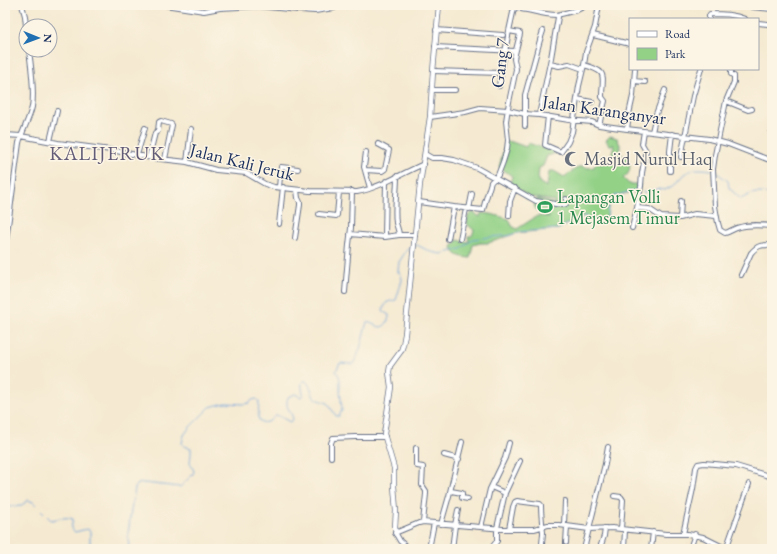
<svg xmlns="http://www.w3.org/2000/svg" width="777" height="554" viewBox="0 0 777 554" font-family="'EB Garamond',serif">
<rect width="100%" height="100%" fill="#fcf5e5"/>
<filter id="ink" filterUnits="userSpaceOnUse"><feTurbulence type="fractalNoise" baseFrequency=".025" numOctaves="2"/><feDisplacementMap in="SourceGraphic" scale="8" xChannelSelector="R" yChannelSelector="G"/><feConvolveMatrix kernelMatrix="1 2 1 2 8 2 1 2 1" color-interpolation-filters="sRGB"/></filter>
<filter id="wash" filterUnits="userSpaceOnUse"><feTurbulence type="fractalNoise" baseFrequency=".012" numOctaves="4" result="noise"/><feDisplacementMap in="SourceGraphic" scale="16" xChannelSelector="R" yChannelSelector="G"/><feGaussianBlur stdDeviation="0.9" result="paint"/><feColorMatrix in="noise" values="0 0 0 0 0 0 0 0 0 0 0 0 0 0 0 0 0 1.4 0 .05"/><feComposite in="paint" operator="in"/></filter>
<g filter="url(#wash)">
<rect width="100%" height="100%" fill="#f5ead1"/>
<!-- green -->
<path fill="#93d187" stroke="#578072" d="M610 136 617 138 620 145V154L628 158C630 167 632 172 623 178L629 184H640L639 190 615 196 608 207 607 220H587L584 216 558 229 516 233 498 240 488 243H480L473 245 470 258C461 257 454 256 452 247L457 240 469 242 468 236H472L474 230 467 224 468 216 473 212 480 217 481 213 491 214 509 219 512 226 517 229 537 216 550 217C543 214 536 214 534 205L537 199 555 204 554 201 532 197 531 201 524 197V193L510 184 512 176 499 167 506 141 512 142 526 147 528 143 546 149H553L554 154 547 156 543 166 539 168 538 177 540 183 547 187 549 171H554L564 177 580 166 589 168 594 167 597 162 602 164 607 158 611 156 614 145H609L606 140Z"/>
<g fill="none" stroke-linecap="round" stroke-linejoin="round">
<!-- stream -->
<path stroke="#71a3dc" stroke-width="1" d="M717 173 728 181 729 188 741 199C755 191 756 193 772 194
M643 192H645L659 189 665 190 674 185 684 174 694 169H703L712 170
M415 246 417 245 431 252 441 254 461 249 473 239 501 236H508L519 232 558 229 584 216 598 220H607L608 204 615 196 635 190 637 191
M5 507 22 506 24 503 28 500 33 502 51 520C59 519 65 516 73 519L71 529 75 532 87 529 90 531V543L92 547 100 549
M129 549 128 535 131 510 134 495 135 488 138 484 144 483 180 487 193 474 194 471 190 463 191 453V448L184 446 182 443 184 435 190 427 210 407 217 405 226 403 244 404 249 403 252 400 256 399 259 401 258 418 261 422C268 424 271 420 276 415L279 416 290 422 293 419C291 410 284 408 288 397L295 394 301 397 303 395C303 391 301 387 302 383L304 381H306C317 394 306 397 328 403L336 416H339L342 410 340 389V380L339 376 336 371 340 363 353 364C361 352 363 335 367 322 371 323 376 326 380 327 386 327 389 320 389 315L384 312 383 309 387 302 396 300 402 280 401 274 398 272 399 262 408 248 412 247"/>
</g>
</g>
<g filter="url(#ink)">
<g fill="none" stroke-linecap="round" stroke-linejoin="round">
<!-- minor casing -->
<g stroke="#677086" stroke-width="6">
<path id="minor" d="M22 5 25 16 26 26
M165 5 204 11 220 8 258 6 299 10 315 11 334 8 340 5
M507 5C515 9 523 9 532 11 540 13 548 15 557 15L558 17 551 58 539 115
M752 7 772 9
M557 15 577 10 587 5
M709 19V16L710 14C722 14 734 14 745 19
M758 23 768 24 772 26
M436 30 503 35
M593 35 630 44
M435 47 515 51
M550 64 559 66 569 64 583 69
M584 65C609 72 602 75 602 97L605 101 599 125
M731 69V74L734 76V82L726 101 715 155 713 169 715 206 718 223 720 230 725 233C730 232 734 228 740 227 750 224 761 225 772 226
M433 71 501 73
M634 81 645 82
M499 86 501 73 509 31
M432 90H455
M577 99 592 102
M726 101 748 110 752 109
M548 116 545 145 561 152 568 142 572 132 579 86 584 65 586 52 595 27 599 5
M430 117 465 112 480 108 508 110 525 114 539 115 569 120 592 122 599 125 627 129 709 139 728 144 772 161
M525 126V95L540 40 543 31
M627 129 629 114 633 96 635 69
M644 131 642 144 646 151 642 173 641 186 637 208 649 209 661 217 680 218 695 214 716 216
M652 132 656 114 665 90
M771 133 772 134
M5 135 21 136 58 143 111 150 152 158 187 162 216 170 246 173 265 184 274 187 310 191 357 192C380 188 402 173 424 164
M50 141 57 111
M366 152 364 167 370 188
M425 154 432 158H442L454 160 477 168 536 201 562 205 566 204V199
M137 155 145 128
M149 157 155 133 158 131 159 122 161 121 171 124 172 125 165 159
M681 157 693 96 701 69
M187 162 191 129
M365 170 382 171 385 169 389 150 378 144
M670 171V151L672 134
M397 176C397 192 394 207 396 223 397 227 399 231 399 235
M279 187 281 167 298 169
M419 202 454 207 483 210 485 202 491 182 498 175 503 162 507 149 508 140 506 121 509 102 516 69 514 59 515 54 520 34V33L509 31 514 8
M469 209 472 194
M319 214 336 216 337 215 339 192
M509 216 510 201 515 188
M680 218 681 201
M279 224 283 187
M632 228 637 208
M350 234 385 237 399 235H415
M385 237 386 181
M295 238 300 205V202L298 198 297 190
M448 239 454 207
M460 239 466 209
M5 248 19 143C22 131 29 120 32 107 35 91 31 67 29 50
M741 275 751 253C758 245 761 245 772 245
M345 292 349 245 351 228 352 191
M416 448V465L417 466 423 467 422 485 426 491V494L423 522
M444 455 459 459
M331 457V443L333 438 355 437H385
M491 487 505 493
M451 491 462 493V498L468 499
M614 496 621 497 623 500 621 529
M441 524 449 496 462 442
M564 525 565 501
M481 527 490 489 505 458 509 443
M509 529 513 507 515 502 517 501 540 504 541 505C541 514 542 523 543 532 543 536 542 541 542 545
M395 533 419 523 423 522 503 529H534L548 525H559L589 529 612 528 666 534H688L703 537 727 549
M396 534 400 541 409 549
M683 534 693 489 696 468 698 464 704 463 736 466 772 477
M566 543 567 526
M600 548 604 536 605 528
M429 549 434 523
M452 549 455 525 458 510
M493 549V546L497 541V528L505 493 520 461
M584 549 605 464 608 447
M624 549 625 530
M651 549 653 532
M690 549 695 534
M726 549 749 484
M771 549 772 546"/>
</g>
<!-- tertiary casing -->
<g stroke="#677086" stroke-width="6">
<path id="tertiary" d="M396 534 395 527 396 511 394 486V468L384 434 391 387 389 372 390 366 401 351 403 345 405 334 420 184 430 117 433 71 439 5"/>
</g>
<!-- minor -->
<use href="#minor" stroke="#fff" stroke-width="4"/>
<!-- tertiary -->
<use href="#tertiary" stroke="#fff" stroke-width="4.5"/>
</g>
</g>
<!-- icons -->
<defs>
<g id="mosque-bare" transform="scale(1.2)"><path d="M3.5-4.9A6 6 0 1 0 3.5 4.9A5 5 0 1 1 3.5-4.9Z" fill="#6b7280" stroke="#fcf5e5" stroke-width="2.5" paint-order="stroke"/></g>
<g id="stadium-bare" transform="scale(1.2)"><path d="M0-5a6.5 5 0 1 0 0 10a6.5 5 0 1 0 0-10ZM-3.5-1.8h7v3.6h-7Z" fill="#2e9e5b" stroke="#fcf5e5" stroke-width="2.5" paint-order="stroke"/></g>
</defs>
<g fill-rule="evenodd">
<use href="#mosque-bare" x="572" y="159"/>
<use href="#stadium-bare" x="545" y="207"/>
</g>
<g text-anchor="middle" stroke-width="3" stroke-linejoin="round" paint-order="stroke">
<!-- street labels -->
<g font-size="18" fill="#1b2f5e" stroke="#fcf5e5">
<text transform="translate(500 63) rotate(-84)" y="6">Gang 7</text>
<text transform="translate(604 110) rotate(8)" y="6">Jalan Karanganyar</text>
<text transform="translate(242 162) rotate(14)" y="6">Jalan Kali Jeruk</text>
</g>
<!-- worship labels -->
<g font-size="18" fill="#5b616d" stroke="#fcf5e5" text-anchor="start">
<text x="584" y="165">Masjid Nurul Haq</text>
</g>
<!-- leisure labels -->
<g font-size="18" fill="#27864d" stroke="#fcf5e5" text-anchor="start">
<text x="557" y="203">Lapangan Volli<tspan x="557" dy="21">1 Mejasem Timur</tspan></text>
</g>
<!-- quarter labels -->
<g font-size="20" letter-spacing="1" fill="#635c78" stroke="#fcf5e5">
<text x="107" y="160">KALIJERUK</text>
</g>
</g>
<!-- margin -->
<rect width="777" height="554" fill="none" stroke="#fcf5e5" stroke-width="20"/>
<!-- legend -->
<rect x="629" y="18" width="130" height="52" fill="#fcf5e5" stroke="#a2a6af"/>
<rect x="637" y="31" width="20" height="6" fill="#ffffff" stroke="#a2a6af"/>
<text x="665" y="38" font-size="12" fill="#1b2f5e">Road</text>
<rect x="637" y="48" width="20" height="12" fill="#93d187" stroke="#a2a6af"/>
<text x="665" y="58" font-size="12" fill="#1b2f5e">Park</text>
<!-- north arrow -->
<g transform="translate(38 38) rotate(91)"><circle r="19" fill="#fcf5e5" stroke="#a2a6af"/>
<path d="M0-3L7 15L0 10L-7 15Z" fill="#1f6fb2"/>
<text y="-6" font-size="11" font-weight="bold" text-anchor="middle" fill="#1b2f5e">N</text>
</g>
</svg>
